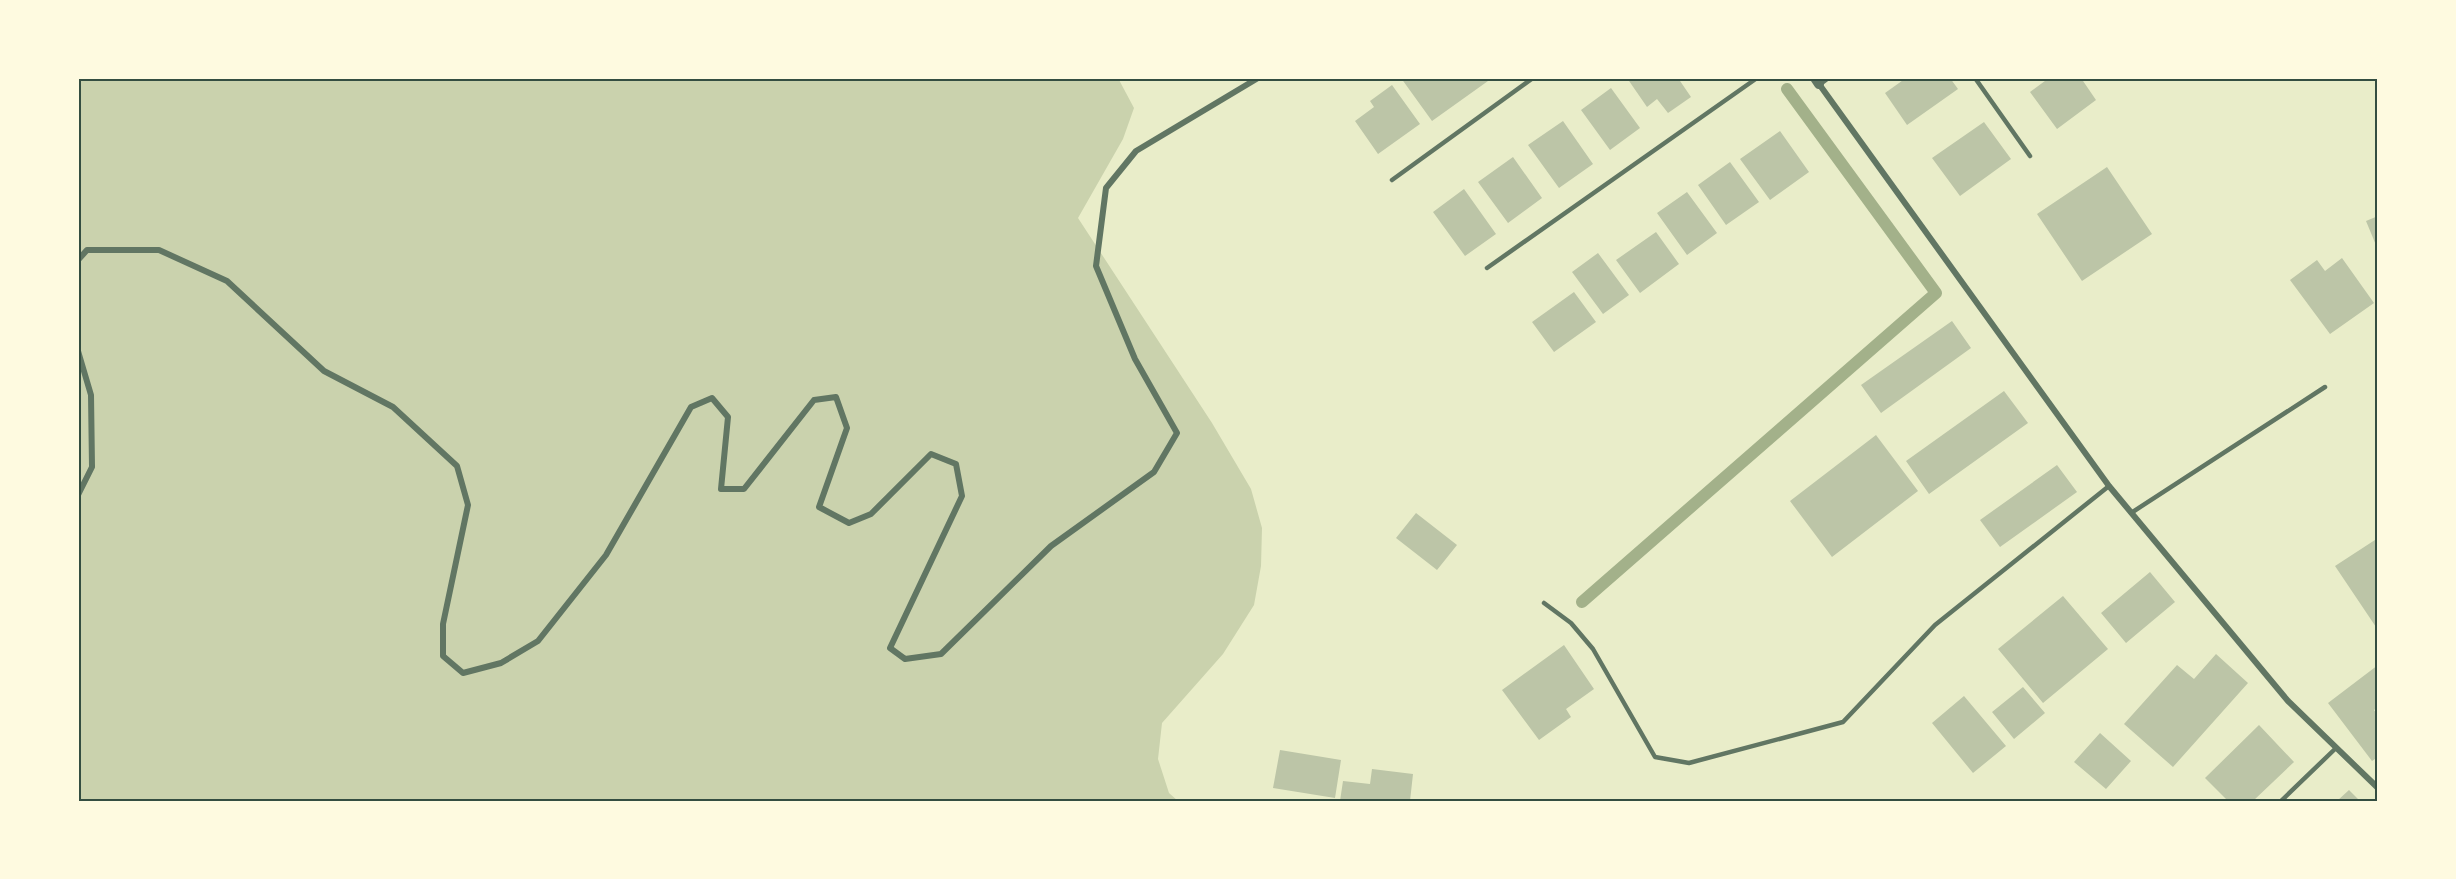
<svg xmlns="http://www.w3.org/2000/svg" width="2456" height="879" viewBox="0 0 2456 879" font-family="Cabin,sans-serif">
<rect width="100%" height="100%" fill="#e9edc9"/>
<!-- green -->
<path fill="#cad2ad" d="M78 78H1118L1134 108 1123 139 1078 218 1212 423 1251 489 1262 528 1261 566 1254 605 1223 654 1162 723 1158 759 1169 793 1178 801H78Z"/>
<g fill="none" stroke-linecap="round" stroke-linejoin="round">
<!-- stream -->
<path stroke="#a3b18a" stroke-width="12" d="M1582 602 1936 293 1787 89"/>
</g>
<!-- building -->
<path fill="#bcc5a7" d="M1401 78H1485L1488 81 1432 121Z
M1627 78H1678L1691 97 1668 113 1657 99 1647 107Z
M1906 78H1950L1958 89 1907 125 1885 93Z
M2049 78H2081L2096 100 2057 129 2030 92Z
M1392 85 1420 124 1378 154 1355 121 1374 107 1370 101Z
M1611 88 1640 128 1610 150 1581 110Z
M1563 121 1593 164 1559 188 1528 145Z
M1984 122 2011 159 1960 196 1932 158Z
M1780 131 1809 172 1770 200 1740 159Z
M1513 157 1542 198 1508 223 1478 182Z
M1730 162 1759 202 1726 225 1698 185Z
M2107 167 2152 234 2082 281 2037 214Z
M1464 189 1496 234 1465 256 1433 212Z
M1687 192 1717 233 1687 255 1657 213Z
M2378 216V250L2366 221Z
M1656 232 1679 264 1640 293 1616 260Z
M1598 253 1629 295 1603 314 1572 272Z
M2342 258 2374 303 2330 334 2290 280 2317 260 2325 271Z
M1574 292 1596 322 1554 352 1532 322Z
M1952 321 1971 348 1881 413 1861 385Z
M2004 391 2028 423 1929 494 1906 461Z
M1876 435 1918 491 1832 557 1790 501Z
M2057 465 2077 492 2000 547 1980 520Z
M1416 513 1457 545 1437 570 1396 538Z
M2378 538V630L2335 566Z
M2150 572 2175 602 2126 643 2101 613Z
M2063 596 2108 649 2043 703 1998 649Z
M1564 645 1594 689 1566 709 1571 717 1539 740 1502 690Z
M2216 654 2248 683 2173 767 2124 724 2177 665 2194 679Z
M2378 665V707L2374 710 2378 716V757L2372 761 2328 703Z
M2023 687 2045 713 2014 739 1992 712Z
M1964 696 2006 746 1973 773 1932 723Z
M2259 725 2294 762 2253 801H2228L2205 778Z
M2100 733 2131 761 2106 789 2074 762Z
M1280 750 1341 760 1335 798 1273 788Z
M1372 769 1413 774 1410 801H1340L1343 781 1370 784Z
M2349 790 2360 801H2337Z"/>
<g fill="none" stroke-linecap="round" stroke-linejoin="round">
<!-- service -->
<path stroke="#617663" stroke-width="4.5" d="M1975 78 2030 156
M1392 180 1533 78
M1487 268 1757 78
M2131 513 2325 387
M1544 603 1571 623 1593 649 1655 757 1689 763 1843 722 1935 625 2109 486
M2281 801 2336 748"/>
<!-- minor -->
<path stroke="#617663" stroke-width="6" d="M1827 78 1819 84 2109 486 2288 701 2378 788
M78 260 87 250H159L227 281 324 371 393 407 457 466 468 505 443 624V656L463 673 501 663 538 641 606 555 691 407 712 398 728 417 721 489H744L814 400 836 397 847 428 819 507 849 523 871 514 931 454 956 464 962 496 890 648 905 659 941 654 1051 546 1154 472 1177 433 1135 359 1096 266 1106 188 1136 151 1258 78
M78 351 91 395 92 467 78 495"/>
<!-- tertiary -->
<path stroke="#617663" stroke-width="10" d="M1815 78 1819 84"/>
</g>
<!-- border -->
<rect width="2456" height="879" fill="none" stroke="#fefae0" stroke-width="159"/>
<rect x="80" y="80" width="2296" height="720" fill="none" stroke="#344e41" stroke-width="2"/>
</svg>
